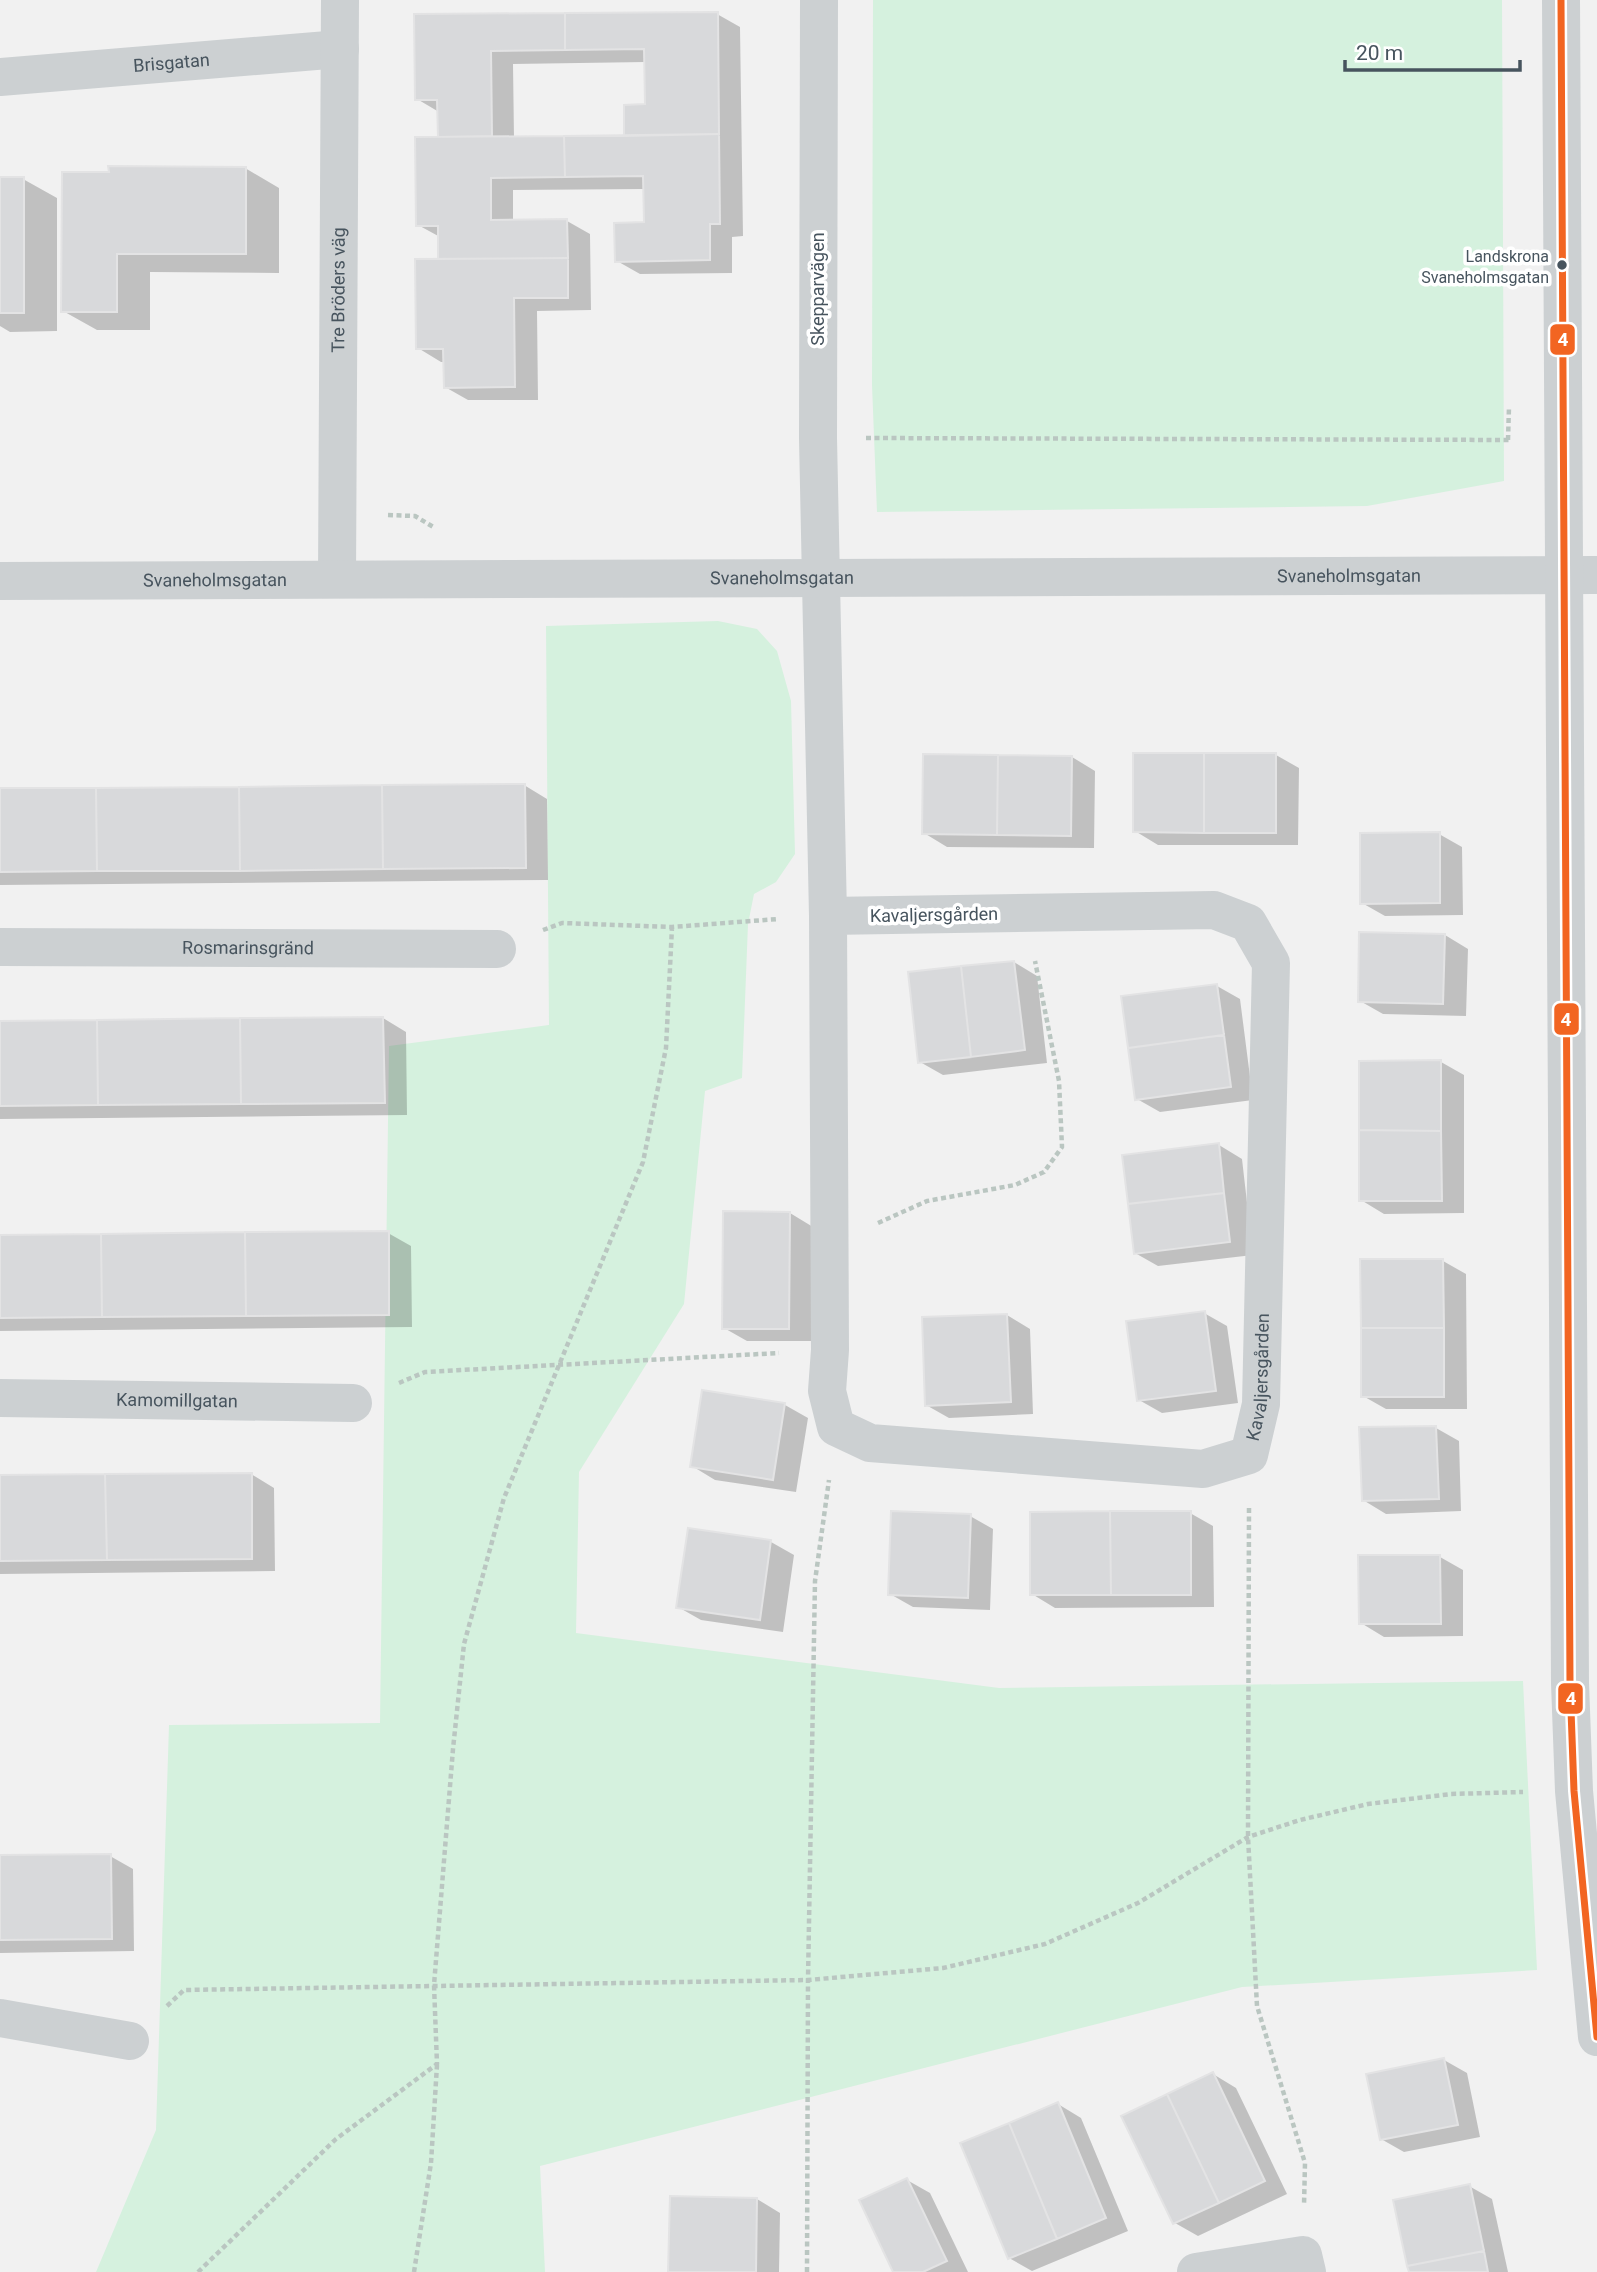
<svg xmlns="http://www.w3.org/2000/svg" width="1597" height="2272" viewBox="0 0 1597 2272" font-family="Roboto,sans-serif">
<rect width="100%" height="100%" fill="#f1f1f1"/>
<!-- green -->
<path fill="#d5f1de" d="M873 0H1502L1504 481 1367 506 877 512 872 385Z
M718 621 757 629 777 651 791 701 795 854 776 882 754 894 748 924 742 1078 705 1091 684 1304 579 1472 576 1633 999 1688 1523 1681 1537 1970 1242 1987 540 2166 545 2272H96L156 2130 169 1725 380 1723 389 1046 549 1025 546 626Z"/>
<!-- shadow -->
<path fill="#0003" fill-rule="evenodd" d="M717 14 740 27 743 236 732 237V273L640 274 617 261 646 224 645 189 513 190V221H567L590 234 591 310 537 311 538 400H468L445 387V362H441L418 348 440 261V237L418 225 439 139V112L417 99 416 16ZM646 62 647 106 626 137 514 138 513 64Z
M245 168 279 188V273L150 272V330H97L63 311 64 174Z
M0 179H23L57 198V331L10 332 0 326Z
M1276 755 1299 768 1298 845H1158L1135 831Z
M1072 757 1095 771 1094 848 947 847 924 833Z
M524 785 547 799 548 880 0 885V790Z
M1439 834 1462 847 1463 915 1385 916 1362 903Z
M1445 935 1468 949 1466 1016 1383 1014 1360 1001Z
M1014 962 1037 976 1047 1063 943 1075 920 1062Z
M1217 986 1240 999 1253 1100 1160 1112 1137 1099Z
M383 1018 406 1032 407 1115 0 1119V1022Z
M1441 1062 1464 1075V1213L1384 1214 1361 1200Z
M1219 1145 1242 1159 1253 1255 1158 1266 1135 1253Z
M790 1213 813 1227 812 1341H747L724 1328Z
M388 1233 411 1246 412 1327 0 1331V1237Z
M1443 1261 1466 1274 1467 1409H1386L1363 1396Z
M1204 1313 1227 1326 1238 1403 1162 1413 1139 1400Z
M1007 1315 1030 1329 1033 1414 949 1418 926 1405Z
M785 1405 808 1418 796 1492 715 1480 692 1466Z
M1436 1428 1459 1441 1461 1511 1386 1514 1363 1500Z
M251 1474 274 1488 275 1571 0 1574V1477Z
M1190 1513 1213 1526 1214 1607 1055 1608 1032 1594Z
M970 1516 993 1529 990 1610 913 1607 890 1594Z
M771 1542 794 1555 783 1632 701 1620 678 1607Z
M1440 1557 1463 1570V1636L1384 1637 1361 1623Z
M110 1856 133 1869 134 1951 0 1953V1857Z
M1444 2060 1467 2073 1480 2137 1404 2152 1381 2139Z
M1213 2074 1236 2088 1287 2194 1198 2236 1175 2223Z
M1058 2104 1081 2118 1128 2231 1032 2271 1009 2258Z
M907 2180 930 2193 968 2272H895Z
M1469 2186 1492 2199 1508 2272H1410Z
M757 2199 780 2213 779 2272H670Z"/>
<!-- building -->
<path fill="#d8d9db" stroke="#e3e3e4" stroke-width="2" d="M718 12 719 134 624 136V105L645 104 644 49 565 50V13Z
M565 13V50L491 51 492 136 438 137 437 100H415L414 14Z
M719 134 720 224H710V260L615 262 614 223 644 222 643 176 565 177 564 136Z
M564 136 565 177 491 178V220L567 219 568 258 438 259V226H416L415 137Z
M108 166 246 167V254H117V312H61L62 172H109Z
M0 177H24V313H0Z
M568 258V298H514L515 387 444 388 443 349H416L415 259Z
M1133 753H1204V833L1133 832Z
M1204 753H1276V833H1204Z
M923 754 998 755 997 835 922 834Z
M998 755 1072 756 1071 836 997 835Z
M525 784 526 868 383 869 382 785Z
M382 785 383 869 240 871 239 787Z
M239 787 240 871H97L96 788Z
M0 788H96L97 871 0 872Z
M1440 832V903L1360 904V833Z
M1359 932 1445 934 1443 1004 1358 1002Z
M1014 961 1025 1050 971 1057 961 966Z
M961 966 971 1057 918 1063 908 972Z
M1217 984 1224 1035 1128 1048 1121 996Z
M383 1017 385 1103 241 1104 240 1018Z
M240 1018 241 1104 98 1105 97 1020Z
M97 1020 98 1105 0 1106V1021Z
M1224 1035 1231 1087 1135 1100 1128 1048Z
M1441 1060V1131L1359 1130V1061Z
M1359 1130 1441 1131 1442 1201H1359Z
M1219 1143 1224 1193 1128 1204 1122 1155Z
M1224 1193 1230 1242 1134 1254 1128 1204Z
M723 1211 790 1212 789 1329H722Z
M389 1231V1315L246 1316 245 1232Z
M245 1232 246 1316 102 1317 101 1234Z
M101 1234 102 1317 0 1318V1235Z
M1360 1259H1443L1444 1328H1361Z
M1205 1311 1216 1391 1137 1401 1126 1321Z
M1007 1314 1011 1402 925 1406 922 1317Z
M1361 1328H1444V1397H1361Z
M702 1390 785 1403 773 1480 690 1467Z
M1436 1426 1439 1499 1362 1501 1359 1427Z
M252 1473V1559L107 1560 105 1474Z
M105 1474 107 1560 0 1561V1475Z
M891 1511 971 1514 968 1598 888 1595Z
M1110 1511H1191V1595H1111Z
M1110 1511 1111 1595H1030V1512Z
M688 1528 771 1540 760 1620 676 1608Z
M1358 1555H1440L1441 1624H1359Z
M111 1854 112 1939 0 1940V1855Z
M1444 2058 1458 2125 1380 2140 1366 2074Z
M1213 2072 1265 2181 1219 2203 1167 2094Z
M1167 2094 1219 2203 1173 2224 1121 2116Z
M1058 2102 1106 2218 1057 2239 1009 2123Z
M1009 2123 1057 2239 1008 2259 960 2143Z
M907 2178 947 2261 923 2272H893L859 2200Z
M1470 2184 1484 2251 1407 2266 1393 2200Z
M670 2196 757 2198 756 2272H668Z
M1484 2251 1488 2272H1409L1407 2266Z"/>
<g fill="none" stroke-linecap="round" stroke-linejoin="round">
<!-- path -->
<path stroke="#bac6c1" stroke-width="4.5" stroke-dasharray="5 3.5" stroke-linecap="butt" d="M866 438 1512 440
M1508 440 1509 407
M388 515 415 516 435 528
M543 930 562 923 672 927 778 919
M878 1223 927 1201 1015 1185 1044 1172 1062 1147 1059 1081 1035 961
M399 1383 425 1372 779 1353
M1249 1508 1248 1837 1257 2006 1305 2163 1304 2206
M167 2006 184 1990 808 1980 943 1968 1045 1944 1138 1903 1248 1837 1300 1820 1368 1804 1451 1794 1523 1792
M198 2272 336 2139 437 2064 434 1985 453 1749 464 1644 504 1498 643 1162 666 1048 672 927
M414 2272 431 2163 437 2065
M807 2272 808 1980 815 1581 829 1480"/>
<!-- minor -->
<g stroke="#ccd0d2" stroke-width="38">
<path id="s1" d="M819 0 818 438 828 916 830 1350 827 1391 836 1427 870 1443 1203 1469 1249 1455 1261 1404 1271 963 1248 923 1214 910 828 916"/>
<path id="s2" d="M0 77 340 49"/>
<path id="s3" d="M337 579 340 0"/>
<path id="s4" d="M0 581 1597 575"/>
<path id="s5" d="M0 947 497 949"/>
<path id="s6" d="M0 1398 353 1403"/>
<path d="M0 2018 130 2041"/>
<path d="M1196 2272 1303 2255 1307 2272"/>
</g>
<!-- tertiary -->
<path stroke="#ccd0d2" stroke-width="38" d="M1561 0 1570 1683 1574 1791 1597 2037"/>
<!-- bus-1 casing -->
<g stroke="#fff" stroke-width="12">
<path id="bus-1" d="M1561 0 1570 1683 1574 1791 1597 2037"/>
</g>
<!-- bus-1 -->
<use href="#bus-1" stroke="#f26522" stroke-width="7"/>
</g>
<!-- markers -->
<circle fill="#47545e" stroke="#fff" stroke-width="2.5" cx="1562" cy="265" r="6"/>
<g text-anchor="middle" stroke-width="7" stroke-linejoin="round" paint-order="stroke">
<!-- bus labels -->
<g font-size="16" fill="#47545e" stroke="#fff" text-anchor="end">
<text x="1549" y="262">Landskrona<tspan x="1549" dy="21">Svaneholmsgatan</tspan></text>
</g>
<!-- street labels -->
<g font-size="18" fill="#47545e" stroke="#fff">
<text dy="6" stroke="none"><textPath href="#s2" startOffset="172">Brisgatan</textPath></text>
<text transform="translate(818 289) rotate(-90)" y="6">Skepparvägen</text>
<text dy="6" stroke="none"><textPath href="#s3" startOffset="289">Tre Bröders väg</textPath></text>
<text dy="6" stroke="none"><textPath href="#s4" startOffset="1349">Svaneholmsgatan</textPath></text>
<text dy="6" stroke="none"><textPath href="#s4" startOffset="782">Svaneholmsgatan</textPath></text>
<text dy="6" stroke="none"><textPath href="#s4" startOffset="215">Svaneholmsgatan</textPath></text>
<text transform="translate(934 915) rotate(-1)" y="6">Kavaljersgården</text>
<text dy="6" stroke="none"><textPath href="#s5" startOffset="248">Rosmarinsgränd</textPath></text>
<text dy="6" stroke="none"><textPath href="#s1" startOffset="1927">Kavaljersgården</textPath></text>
<text dy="6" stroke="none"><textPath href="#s6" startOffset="177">Kamomillgatan</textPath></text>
</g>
</g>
<g stroke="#fff" stroke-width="2.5">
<rect x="1549" y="323" width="27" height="33" rx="7" fill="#f26522"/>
<rect x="1553" y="1002" width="27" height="34" rx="7" fill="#f26522"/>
<rect x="1557" y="1682" width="27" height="33" rx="7" fill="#f26522"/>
</g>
<g font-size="19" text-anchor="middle" font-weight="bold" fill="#fff">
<text x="1563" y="346">4</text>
<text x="1566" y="1026">4</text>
<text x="1571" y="1705">4</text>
</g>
<!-- scale -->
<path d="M1345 60v10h175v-10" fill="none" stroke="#47545e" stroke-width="3.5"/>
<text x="1356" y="60" font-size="21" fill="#47545e" stroke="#ffffff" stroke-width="5" paint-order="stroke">20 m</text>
</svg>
